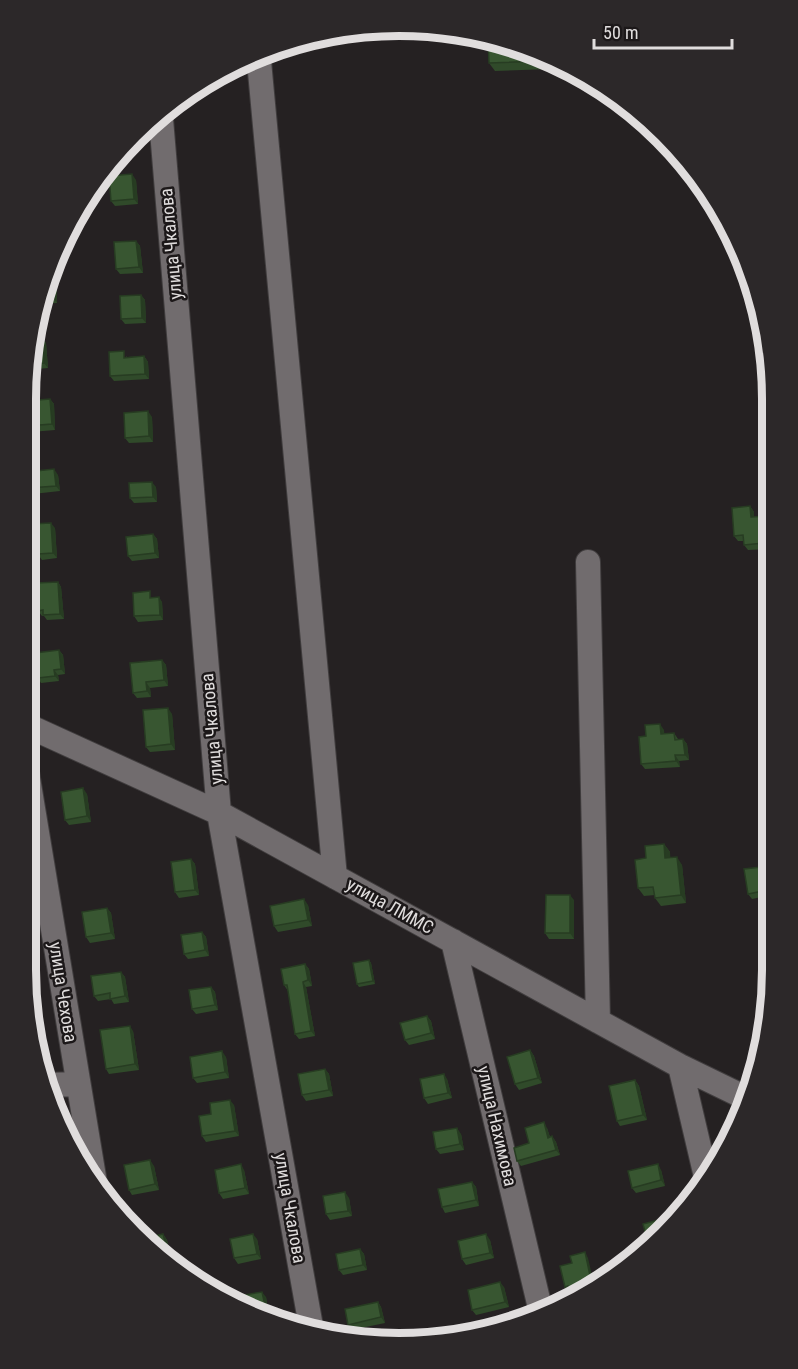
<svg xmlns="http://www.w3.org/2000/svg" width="798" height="1369" viewBox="0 0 798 1369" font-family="'Roboto Condensed',sans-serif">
<rect width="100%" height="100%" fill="#252122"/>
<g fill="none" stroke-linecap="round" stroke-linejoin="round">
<!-- minor casing -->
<g stroke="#403d3e" stroke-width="26">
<path id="minor" d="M259 61 335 877
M161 119 219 813 312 1332
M588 562 598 1021
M26 725 219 813 680 1066 748 1099
M26 766 95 1183
M453 941 541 1312
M680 1066 707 1181
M45 1085 78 1084"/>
</g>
<!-- minor -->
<use href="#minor" stroke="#716c6e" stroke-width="24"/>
</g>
<!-- wall -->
<path fill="#304a2a" d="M488 39 551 66V69L495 71 489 63Z
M136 180 138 204 115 206 111 201Z
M74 220 75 237H66Z
M136 241 140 246 143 273 120 274 116 269Z
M45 281H53L57 286V303L40 304Z
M141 295 145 300 146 323 125 324 121 319Z
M34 338 46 343 48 368 27 370Z
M127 356V357L144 356 148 362 149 379 114 381 110 376Z
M50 399 54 404 55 430 31 432 27 426Z
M152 417 153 442 129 443 125 438Z
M58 475 60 491 33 494 29 488Z
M156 487 157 502 134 503 130 498Z
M750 506 754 512V517L768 516 772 520V542H768V549L748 550 744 545V541H738L734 536Z
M55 528 57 558 42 560 39 556H36L32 551Z
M153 534 157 539 159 558 132 561 128 556Z
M58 582 61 587 64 619 47 620 44 616H42L38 611Z
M154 597 162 602 163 620 138 622 134 616Z
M59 650 63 655 65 674 58 675 59 681 41 683 38 678Z
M162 660 166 665 168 686 150 688 151 697 137 698 133 693Z
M172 714 175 750 150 752 146 747Z
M664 730V734L674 733 678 739H683L687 744 689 760 679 761 680 767 645 769 641 764 646 736Z
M87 794 91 822 69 825 65 820Z
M664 844 670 852V858L682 865 686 903 661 906 655 898V895L644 896 638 888 646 858Z
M191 859 195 864 199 895 179 898 175 892Z
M772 866V895L752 899 748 894Z
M574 900V939H549L545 933Z
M308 905 312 926 278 932 274 926Z
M107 908 111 913 115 939 90 943 86 937Z
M202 932 206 937 209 956 188 959 184 954Z
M369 960 371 963 375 984 359 987 357 984Z
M305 964 309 969 312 986 306 987 315 1036 299 1039 295 1034 288 991 284 985Z
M121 972 125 977 129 1002 114 1004 111 999 98 1001 94 996Z
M211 987 215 992 218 1010 196 1014 192 1009Z
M427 1016 431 1021 435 1039 409 1045 405 1040Z
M133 1031 139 1070 109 1074 106 1069Z
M530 1050 534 1056 542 1083 519 1090 515 1084Z
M226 1057 229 1078 197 1083 193 1078Z
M325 1069 329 1074 333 1096 306 1101 302 1095Z
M447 1079 452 1098 428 1104 424 1098Z
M635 1080 639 1086 647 1120 620 1126 617 1121Z
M234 1105 239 1136 206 1142 202 1136 211 1114Z
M547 1128 550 1137 552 1136 556 1142 560 1155 521 1166 517 1161 529 1143Z
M461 1134 464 1150 440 1154 436 1149Z
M154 1166 159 1190 132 1195 129 1190Z
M244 1170 249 1194 223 1199 219 1193Z
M661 1170 665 1186 636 1193 632 1188Z
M472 1182 476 1187 479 1206 445 1213 442 1207Z
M349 1198 352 1216 330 1220 326 1214Z
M163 1234 167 1240 171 1259H169L146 1238Z
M257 1239 261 1259 238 1264 234 1258Z
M490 1240 494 1258 466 1265 462 1259Z
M360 1249 364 1254 367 1270 343 1275 339 1270Z
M504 1287 509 1307 476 1315 472 1310Z
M266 1297 269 1315 239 1302Z
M378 1302 381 1307 385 1323 351 1330 348 1325Z"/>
<!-- shaded-wall -->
<path fill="#273c22" d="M132 174 136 180 138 204 134 199Z
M74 220 75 221V237L74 234 73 222Z
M136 241 140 246 143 273 139 267Z
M53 281 57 286V303L53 297Z
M141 295 145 300 146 323 142 318Z
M42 337 46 343 48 368 44 363Z
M144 356 148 362 149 379 145 374Z
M50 399 54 404 55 430 52 424Z
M148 411 152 417 153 442 149 436Z
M54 469 58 475 60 491 56 486Z
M152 482 156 487 157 502 153 497Z
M750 506 754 512V522L751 517Z
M768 516 772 520V539L770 537Z
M51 523 55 528 57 558 53 553Z
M153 534 157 539 159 558 155 553Z
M764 537 768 542V549L764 543Z
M58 582 61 587 64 619 60 614Z
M159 597 162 602 163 620 160 615Z
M59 650 63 655 65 674 61 669Z
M162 660 166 665 168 686 164 680Z
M54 670 58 675 59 681 55 676Z
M146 682 150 688 151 697 147 691Z
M168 708 172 714 175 750 171 744Z
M660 724 664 730 665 740 661 734Z
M683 739 687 744 689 760 685 755Z
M675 755 679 761 680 767 676 761Z
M83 788 87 794 91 822 87 816Z
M664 844 670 852 671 866 665 858Z
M677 857 682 865 686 903 681 895Z
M191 859 195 864 199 895 195 890Z
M570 895 574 900V939L570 933Z
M304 899 308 905 312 926 308 920Z
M107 908 111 913 115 939 111 933Z
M202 932 206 937 209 956 205 950Z
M369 960 371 963 375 984 373 981Z
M305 964 309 969 312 986 308 980Z
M121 972 125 977 129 1002 125 996Z
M303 982 306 987 315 1036 311 1031Z
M211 987 215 992 218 1010 215 1005Z
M427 1016 431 1021 435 1039 431 1033Z
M130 1026 133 1031 139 1070 135 1064Z
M530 1050 534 1056 542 1083 538 1078Z
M222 1051 226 1057 229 1078 225 1072Z
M325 1069 329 1074 333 1096 329 1090Z
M444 1074 447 1079 452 1098 448 1093Z
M635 1080 639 1086 647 1120 643 1115Z
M230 1100 234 1105 239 1136 235 1131Z
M544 1122 547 1128 552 1143 548 1138Z
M457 1128 461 1134 464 1150 460 1144Z
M552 1136 556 1142 560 1155 556 1150Z
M150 1160 154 1166 159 1190 155 1184Z
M241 1164 244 1170 249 1194 245 1188Z
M658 1164 661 1170 665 1186 661 1180Z
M472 1182 476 1187 479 1206 476 1200Z
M345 1192 349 1198 352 1216 348 1211Z
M163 1234 167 1240 171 1259 168 1253Z
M253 1234 257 1239 261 1259 257 1254Z
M486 1234 490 1240 494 1258 490 1253Z
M360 1249 364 1254 367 1270 363 1265Z
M585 1252 588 1258 594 1284 592 1285Z
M500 1282 504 1287 509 1307 505 1302Z
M262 1292 266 1297 269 1315 266 1310Z
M378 1302 381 1307 385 1323 381 1317Z"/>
<!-- building -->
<path fill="#385631" stroke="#273c22" stroke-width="1.5" d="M488 39 540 61 489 63Z
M132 174 134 199 111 201 109 176Z
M73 222 74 234H67Z
M136 241 139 267 116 269 114 242Z
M45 281H53V297L42 298Z
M141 295 142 318 121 319 120 296Z
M42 337 44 363 28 364 34 338Z
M124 351V358L144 356 145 374 110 376 109 352Z
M50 399 52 424 27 426 26 401Z
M148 411 149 436 125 438 124 413Z
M54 469 56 486 29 488 27 472Z
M152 482 153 497 130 498 129 483Z
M750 506 751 517 768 516 770 537H764V543L744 545 743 535 734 536 732 508Z
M51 523 53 553 38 554V550L32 551 31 524Z
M153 534 155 553 128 556 126 537Z
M58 582 60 614 43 615V610L38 611 36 583Z
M150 591V598L159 597 160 615 134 616 133 593Z
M59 650 61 669 54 670 55 676 38 678 35 653Z
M162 660 164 680 146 682 147 691 133 693 130 663Z
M168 708 171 744 146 747 143 710Z
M660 724 661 734 674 733 675 740 683 739 685 755H675L676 761 641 764 639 737 646 736 645 725Z
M83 788 87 816 65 820 61 792Z
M664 844 665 858 677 857 681 895 655 898 653 887 638 888 635 860 646 858 645 846Z
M191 859 195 890 175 892 171 862Z
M772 866V889L748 894 744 869Z
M546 895H570V933H545Z
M304 899 308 920 274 926 270 906Z
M107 908 111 933 86 937 82 912Z
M202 932 205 950 184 954 181 935Z
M369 960 373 981 357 984 353 963Z
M305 964 308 980 303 982 311 1031 295 1034 287 985H284L281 969Z
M121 972 125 996 110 999V993L94 996 91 976Z
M211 987 215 1005 192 1009 189 990Z
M427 1016 431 1033 405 1040 400 1023Z
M130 1026 135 1064 106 1069 100 1030Z
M530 1050 538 1078 515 1084 507 1057Z
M222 1051 225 1072 193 1078 190 1057Z
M325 1069 329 1090 302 1095 298 1074Z
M444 1074 448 1093 424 1098 420 1079Z
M635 1080 643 1115 617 1121 609 1086Z
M230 1100 235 1131 202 1136 199 1116 211 1114 210 1103Z
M544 1122 548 1138 552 1136 556 1150 517 1161 514 1148 529 1143 525 1128Z
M457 1128 460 1144 436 1149 433 1132Z
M150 1160 155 1184 129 1190 124 1165Z
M241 1164 245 1188 219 1193 215 1170Z
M658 1164 661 1180 632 1188 628 1171Z
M472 1182 476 1200 442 1207 438 1189Z
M345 1192 348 1211 326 1214 323 1196Z
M674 1216 648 1243 643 1224Z
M163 1234 168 1253 163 1254 146 1238Z
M253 1234 257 1254 234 1258 230 1239Z
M486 1234 490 1253 462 1259 458 1241Z
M360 1249 363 1265 339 1270 336 1254Z
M585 1252 592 1285 570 1296 568 1286 565 1287 560 1266 572 1263 570 1256Z
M500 1282 505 1302 472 1310 468 1290Z
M262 1292 266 1310 258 1311 239 1302 238 1296Z
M378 1302 381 1317 348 1325 345 1309Z"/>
<g text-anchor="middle" stroke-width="5" stroke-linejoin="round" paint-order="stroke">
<!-- street labels -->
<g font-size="18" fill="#e0dddd" stroke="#1c1819">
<text transform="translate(171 244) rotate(-95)" y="6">улица Чкалова</text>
<text transform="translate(212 729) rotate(-95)" y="6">улица Чкалова</text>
<text transform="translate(390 906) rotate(29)" y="6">улица ЛММС</text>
<text transform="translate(63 992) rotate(81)" y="6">улица Чехова</text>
<text transform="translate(497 1126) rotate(77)" y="6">улица Нахимова</text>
<text transform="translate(290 1208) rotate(80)" y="6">улица Чкалова</text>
</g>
</g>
<!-- crop -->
<path d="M0 0H798V1369H0ZM399 36H399A363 363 0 0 1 762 399V970A363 363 0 0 1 399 1333H399A363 363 0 0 1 36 970V399A363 363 0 0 1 399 36Z" fill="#2c2829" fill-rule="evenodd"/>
<path fill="none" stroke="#e0dddd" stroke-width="8" d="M399 36H399A363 363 0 0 1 762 399V970A363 363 0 0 1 399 1333H399A363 363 0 0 1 36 970V399A363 363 0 0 1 399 36Z"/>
<!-- scale -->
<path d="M594 39v9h138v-9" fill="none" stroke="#e0dddd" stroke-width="3"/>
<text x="603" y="39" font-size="18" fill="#e0dddd" stroke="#1c1819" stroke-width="4.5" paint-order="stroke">50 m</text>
</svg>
